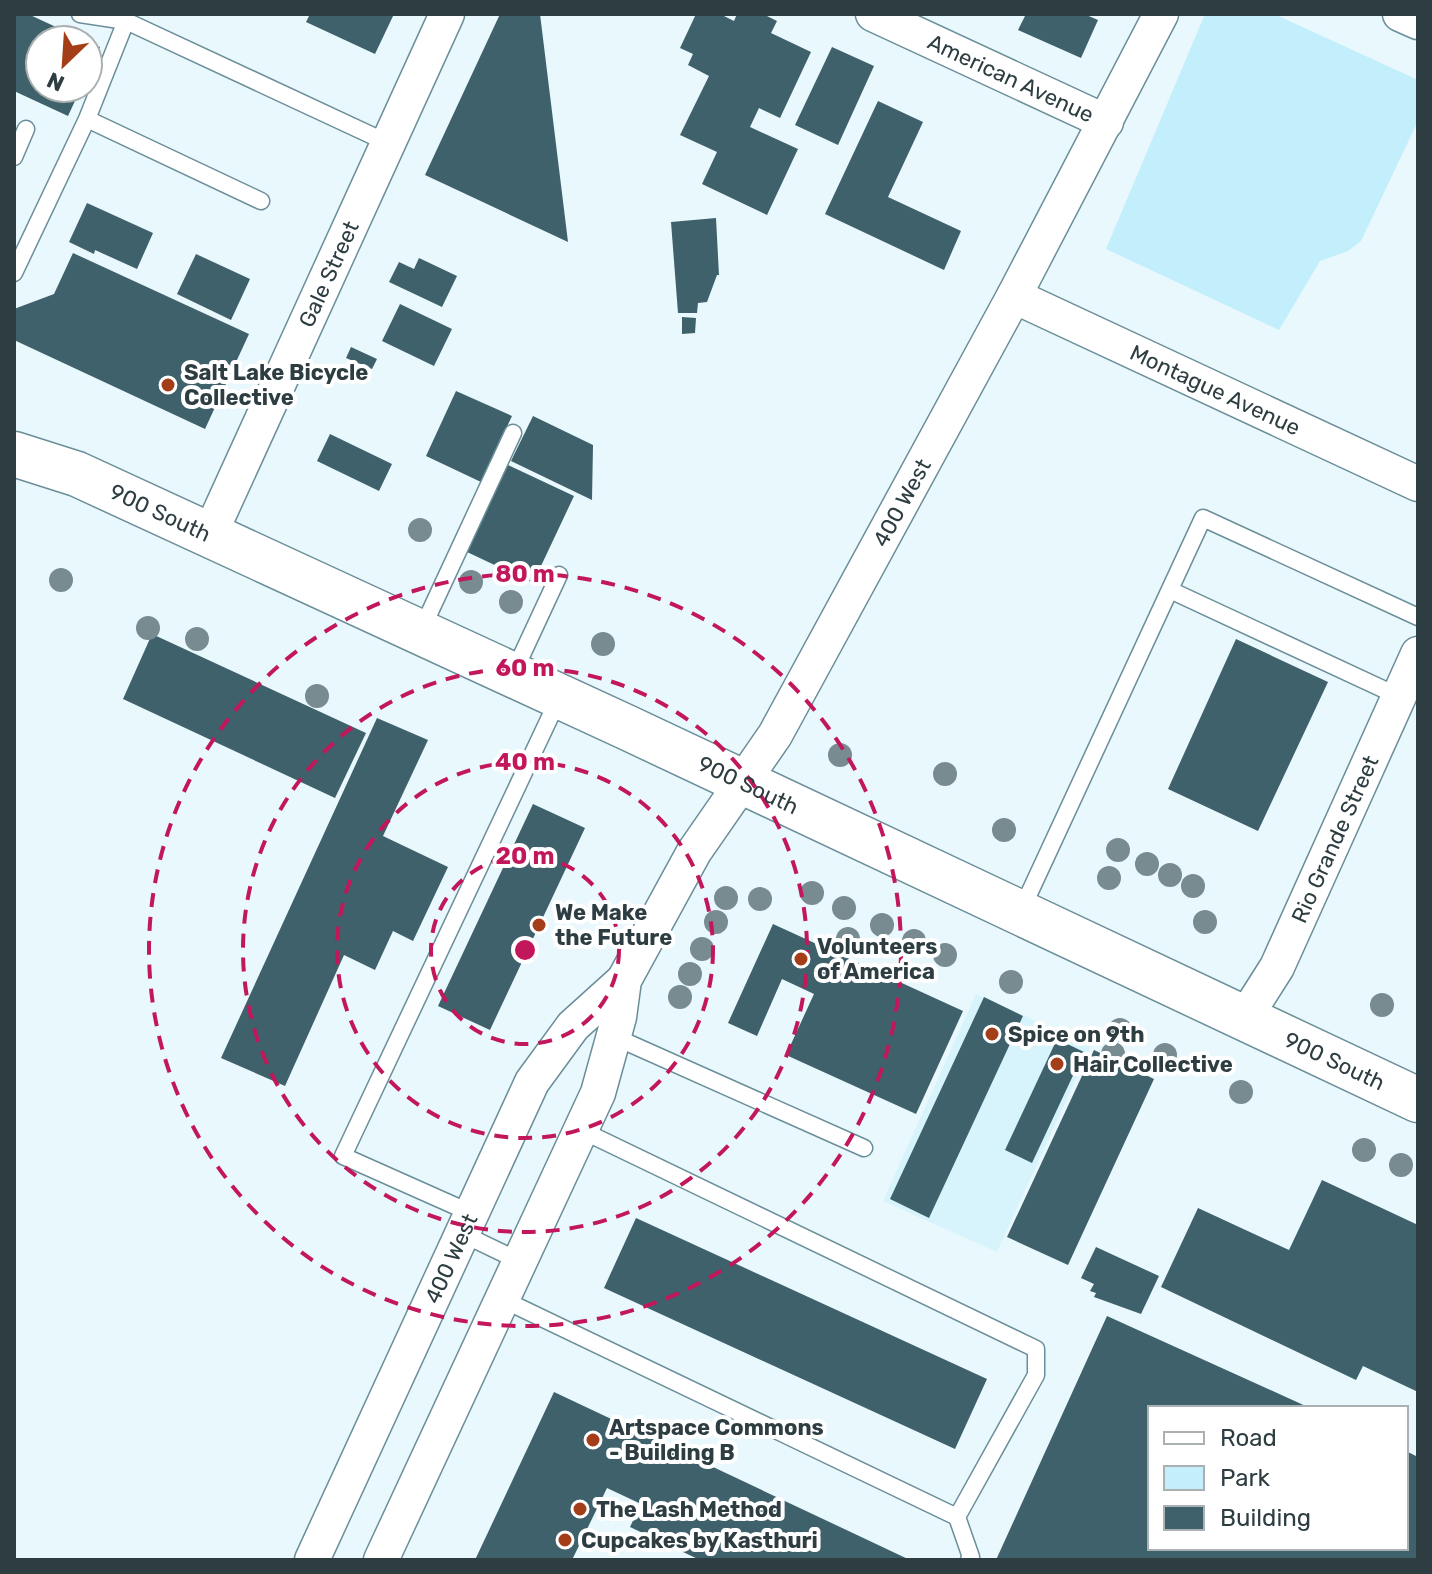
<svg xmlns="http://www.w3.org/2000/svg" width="1432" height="1574" viewBox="0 0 1432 1574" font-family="Rubik,sans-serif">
<rect width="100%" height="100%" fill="#e9f8fd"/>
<!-- built -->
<path fill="#d7f3fc" d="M976 994 1091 1046 997 1252 883 1201Z"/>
<!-- green -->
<path fill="#c3eefb" d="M1205 14H1274L1418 80V121L1361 241 1348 251 1320 261 1279 330 1106 249Z"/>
<!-- building -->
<path fill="#3f616b" d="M14 14H28L84 40H40V88H81L68 116 14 91Z
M310 14H394L375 54 306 22Z
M500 14H540L568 242 425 175Z
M696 14H720L734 21 737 14H763L777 21 771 33 811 52 780 118 759 108 750 127 798 149 767 215 702 184 717 152 680 135 709 76 688 65 693 54 680 48Z
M1026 14H1084L1098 20 1081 58 1018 30Z
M88 42 100 47 88 72Z
M832 47 874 66 838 145 795 125Z
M878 101 923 122 888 197 961 231 944 270 825 214Z
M87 203 153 233 137 269 95 250 94 254 69 242Z
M716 218 719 275H717L707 302 698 303 697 313H678L671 222Z
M73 253 249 334 205 429 14 340V309L54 294Z
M196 254 250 279 231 320 177 294Z
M419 258 457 276 442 307 389 282 399 262 414 269Z
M400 304 452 329 434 366 382 341Z
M682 317 696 318 695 333 682 334Z
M351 347 377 359 372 369 346 358Z
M456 391 512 416 481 482 426 456Z
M533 416 593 445 592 500 511 461Z
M330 434 392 464 379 491 317 461Z
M508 465 574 496 533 583 467 552Z
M152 634 366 733 335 798 123 699Z
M1236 639 1328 682 1258 831 1168 789Z
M377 718 428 740 383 836 448 867 413 941 393 931 375 970 344 955 285 1086 221 1058Z
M533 804 585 828 490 1030 438 1006Z
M773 924 963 1011 916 1114 786 1055 814 994 782 979 757 1036 728 1023Z
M984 997 1023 1016 929 1218 890 1199Z
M1057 1039 1084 1052 1032 1163 1005 1150Z
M1094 1050 1154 1079 1068 1265 1007 1237Z
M1322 1180 1418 1225V1392L1363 1366 1356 1380 1161 1287 1198 1208 1289 1250Z
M636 1218 987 1379 955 1449 604 1288Z
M1096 1247 1159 1276 1141 1314 1094 1297 1096 1293 1090 1291 1094 1284 1081 1278Z
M1107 1316 1310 1408H1150V1548H1406V1451L1418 1457V1560H996Z
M554 1392 910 1560H700L630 1527 641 1504 607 1488 572 1560H475Z"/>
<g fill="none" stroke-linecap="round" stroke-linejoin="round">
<!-- lane casing -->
<g stroke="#6a8e99" stroke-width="19">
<path id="lane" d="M80 14 126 21 388 143
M87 119 261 201
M14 157 26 129
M14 273 87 119 126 21
M1170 590 1398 696
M421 631 513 433
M513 674 559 575
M1021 911 1203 518 1418 617
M615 1037 864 1148
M581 1130 1036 1349V1375L957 1517
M471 1213 343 1156 559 698
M461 1233 519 1261
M502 1299 957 1517 971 1557 969 1560"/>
</g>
<!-- street casing -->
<g stroke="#6a8e99" stroke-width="37">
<g id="street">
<path id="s1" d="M873 14 1106 122"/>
<path d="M1400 14 1418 22"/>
<path id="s2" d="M1014 296 1418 484"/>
<path id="s3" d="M209 536 447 14"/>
<path id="s4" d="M1244 1019 1277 967 1418 654"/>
<path id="s5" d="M312 1560 532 1082 573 1026 624 980"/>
<path id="s6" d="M381 1560 598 1093 619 1017 624 980 694 852 775 735 1014 296 1161 14"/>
</g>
</g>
<!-- secondary casing -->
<g stroke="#6a8e99" stroke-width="47">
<g id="secondary">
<path id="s7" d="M14 454 77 474 626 727 1418 1100"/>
</g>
</g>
<!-- lane -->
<use href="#lane" stroke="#fff" stroke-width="16"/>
<!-- street -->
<use href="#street" stroke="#fff" stroke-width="34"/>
<!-- secondary -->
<use href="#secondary" stroke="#fff" stroke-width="44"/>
</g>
<!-- trees -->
<g fill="#778b91">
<circle cx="420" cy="530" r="12"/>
<circle cx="61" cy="580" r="12"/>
<circle cx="471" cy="582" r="12"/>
<circle cx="511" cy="602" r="12"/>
<circle cx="148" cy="628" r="12"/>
<circle cx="197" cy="639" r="12"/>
<circle cx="603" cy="644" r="12"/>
<circle cx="317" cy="696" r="12"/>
<circle cx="840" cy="755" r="12"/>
<circle cx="945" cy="774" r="12"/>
<circle cx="1004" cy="830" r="12"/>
<circle cx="1118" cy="850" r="12"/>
<circle cx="1147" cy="864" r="12"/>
<circle cx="1170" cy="875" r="12"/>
<circle cx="1109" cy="878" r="12"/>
<circle cx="1193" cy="886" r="12"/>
<circle cx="812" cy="893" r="12"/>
<circle cx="726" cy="898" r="12"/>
<circle cx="760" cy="899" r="12"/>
<circle cx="844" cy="908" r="12"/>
<circle cx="716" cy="922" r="12"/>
<circle cx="1205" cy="922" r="12"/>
<circle cx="882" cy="925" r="12"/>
<circle cx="848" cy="939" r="12"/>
<circle cx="914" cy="941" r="12"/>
<circle cx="702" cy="949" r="12"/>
<circle cx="945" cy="955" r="12"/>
<circle cx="690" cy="974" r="12"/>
<circle cx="1011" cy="982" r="12"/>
<circle cx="680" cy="997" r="12"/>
<circle cx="1382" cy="1005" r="12"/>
<circle cx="1120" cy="1030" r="12"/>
<circle cx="1113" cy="1054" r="12"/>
<circle cx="1165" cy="1055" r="12"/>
<circle cx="1241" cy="1092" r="12"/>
<circle cx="1364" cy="1150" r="12"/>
<circle cx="1401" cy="1165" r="12"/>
</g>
<!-- distance rings -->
<g fill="none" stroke="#c2185b" stroke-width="4" stroke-dasharray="14 10">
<circle cx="525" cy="950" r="94"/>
<circle cx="525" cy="950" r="188"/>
<circle cx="525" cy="950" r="282"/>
<circle cx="525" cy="950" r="376"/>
</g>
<!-- markers -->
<g fill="#a43e18" stroke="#fff" stroke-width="3">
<circle cx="168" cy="385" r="8"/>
<circle cx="539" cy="925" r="8"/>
<circle cx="801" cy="959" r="8"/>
<circle cx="992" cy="1034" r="8"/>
<circle cx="1057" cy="1064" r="8"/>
<circle cx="593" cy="1440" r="8"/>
<circle cx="580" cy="1509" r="8"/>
<circle cx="565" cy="1540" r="8"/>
</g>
<g text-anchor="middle" stroke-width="8" stroke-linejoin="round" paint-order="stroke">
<!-- street labels -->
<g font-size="22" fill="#2d3d41" stroke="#fff">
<text dy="8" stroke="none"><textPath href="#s1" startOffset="152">American Avenue</textPath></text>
<text dy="8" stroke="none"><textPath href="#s3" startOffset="288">Gale Street</textPath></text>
<text dy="8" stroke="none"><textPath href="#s2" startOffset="222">Montague Avenue</textPath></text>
<text dy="8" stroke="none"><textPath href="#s6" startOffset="1184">400 West</textPath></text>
<text dy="8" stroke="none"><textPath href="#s7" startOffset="158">900 South</textPath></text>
<text dy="8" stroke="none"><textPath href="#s7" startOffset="806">900 South</textPath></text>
<text dy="8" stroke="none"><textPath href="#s4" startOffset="202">Rio Grande Street</textPath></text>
<text dy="8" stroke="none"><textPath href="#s7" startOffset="1454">900 South</textPath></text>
<text dy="8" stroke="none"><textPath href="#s5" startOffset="332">400 West</textPath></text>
</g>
<!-- poi labels -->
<g font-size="22" font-weight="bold" fill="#2d3d41" stroke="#fff" text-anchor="start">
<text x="184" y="380">Salt Lake Bicycle<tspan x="184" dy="25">Collective</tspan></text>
<text x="555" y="920">We Make<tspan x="555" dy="25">the Future</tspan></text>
<text x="817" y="954">Volunteers<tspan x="817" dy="25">of America</tspan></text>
<text x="1008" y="1042">Spice on 9th</text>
<text x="1073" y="1072">Hair Collective</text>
<text x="609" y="1435">Artspace Commons<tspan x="609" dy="25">- Building B</tspan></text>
<text x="596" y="1517">The Lash Method</text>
<text x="581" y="1548">Cupcakes by Kasthuri</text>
</g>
</g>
<circle cx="525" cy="950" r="12" fill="#c2185b" stroke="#fff" stroke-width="4"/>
<g font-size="24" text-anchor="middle" font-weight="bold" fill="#c2185b" stroke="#fff" stroke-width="8" stroke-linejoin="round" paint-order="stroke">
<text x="525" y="582">80 m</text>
<text x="525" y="676">60 m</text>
<text x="525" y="770">40 m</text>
<text x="525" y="864">20 m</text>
</g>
<!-- border -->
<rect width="1432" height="1574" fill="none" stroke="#2d3d41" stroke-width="32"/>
<!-- legend -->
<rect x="1148" y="1406" width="260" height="144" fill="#ffffff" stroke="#abb1b3" stroke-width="2"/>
<rect x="1164" y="1432" width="40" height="12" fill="#ffffff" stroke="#abb1b3" stroke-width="2"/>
<text x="1220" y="1446" font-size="24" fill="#2d3d41">Road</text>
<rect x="1164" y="1466" width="40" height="24" fill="#c3eefb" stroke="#abb1b3" stroke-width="2"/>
<text x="1220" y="1486" font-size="24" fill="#2d3d41">Park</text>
<rect x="1164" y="1506" width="40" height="24" fill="#3f616b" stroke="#abb1b3" stroke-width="2"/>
<text x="1220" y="1526" font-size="24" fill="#2d3d41">Building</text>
<!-- north arrow -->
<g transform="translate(64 64) rotate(205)"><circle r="38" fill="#ffffff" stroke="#abb1b3" stroke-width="2"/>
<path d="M0-6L14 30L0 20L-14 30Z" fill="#a43e18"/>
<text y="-12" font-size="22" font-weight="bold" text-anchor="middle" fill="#2d3d41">N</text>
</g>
</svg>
